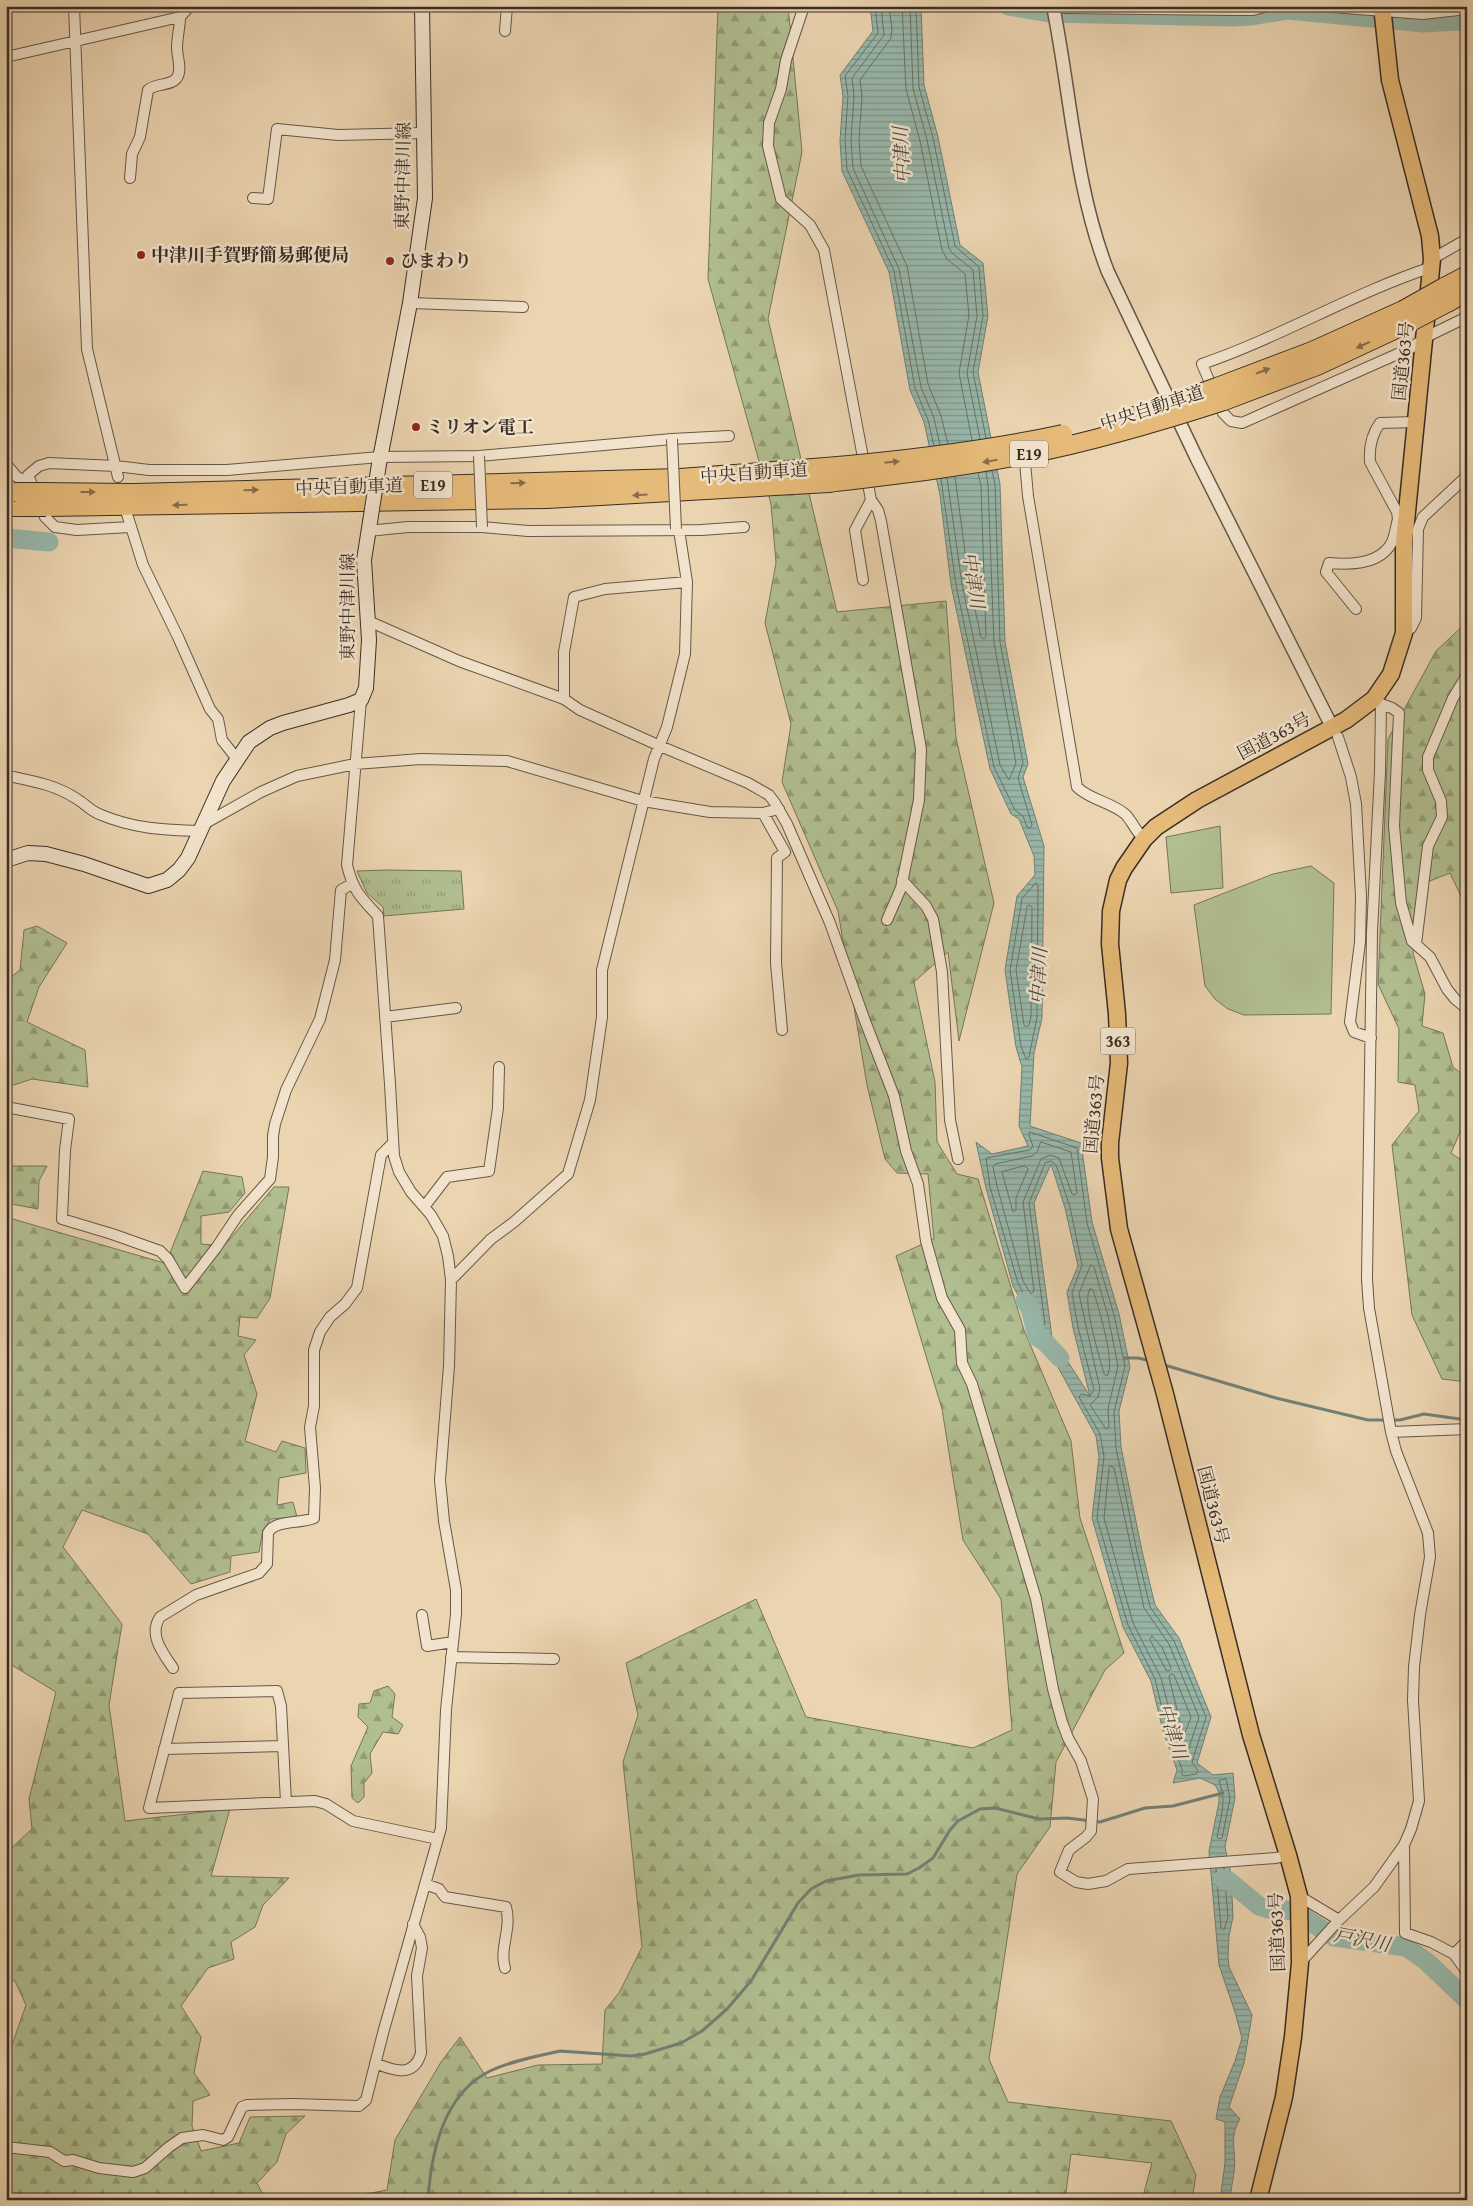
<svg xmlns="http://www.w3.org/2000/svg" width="1473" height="2206" viewBox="0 0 1473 2206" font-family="'Gentium Book Plus','Noto Serif JP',serif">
<defs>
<pattern id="grass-tufts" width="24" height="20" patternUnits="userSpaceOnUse" patternTransform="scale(1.25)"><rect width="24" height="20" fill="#b1be90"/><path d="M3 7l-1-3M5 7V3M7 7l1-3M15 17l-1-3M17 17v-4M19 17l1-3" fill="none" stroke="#919b75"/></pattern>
<pattern id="forest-firs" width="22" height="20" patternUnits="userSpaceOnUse" patternTransform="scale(1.25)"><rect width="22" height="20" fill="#b1be90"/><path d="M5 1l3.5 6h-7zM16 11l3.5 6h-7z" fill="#919b75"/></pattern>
<pattern id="water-rules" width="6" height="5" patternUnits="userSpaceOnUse" patternTransform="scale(1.25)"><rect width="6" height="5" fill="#98b8ab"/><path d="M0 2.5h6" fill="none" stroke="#7d968b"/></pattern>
</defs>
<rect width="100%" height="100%" fill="#ebd4b0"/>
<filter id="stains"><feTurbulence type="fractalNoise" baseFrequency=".004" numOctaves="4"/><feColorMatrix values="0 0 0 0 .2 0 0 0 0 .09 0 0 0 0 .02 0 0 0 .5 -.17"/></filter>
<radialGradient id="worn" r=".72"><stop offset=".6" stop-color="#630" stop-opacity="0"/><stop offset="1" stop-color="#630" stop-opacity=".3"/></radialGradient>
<!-- grass -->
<path fill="url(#grass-tufts)" stroke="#75765b" d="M385 870 461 871 464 909 384 916 383 907 367 893 357 871Z"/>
<!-- forest -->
<path fill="url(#forest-firs)" stroke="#75765b" d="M718 6H788L802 152 768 319 837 612 946 601 956 738 994 903 959 1041 948 952 914 982 935 1082 937 1142 957 1174 978 1179 1024 1330 1071 1441 1080 1518 1124 1653 1105 1670 1056 1762 1050 1827 1017 1874 989 2059 1008 2102 1171 2121 1196 2175 1192 2200H1142L1152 2163 1071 2154 1065 2200H334L387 2190 395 2140 441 2062 460 2037 487 2078 538 2065 602 2064 605 2010 619 1993 642 1947 623 1762 638 1715 626 1663 756 1599 806 1717 973 1748 1012 1730 1001 1599 963 1540 942 1409 896 1256 934 1239 928 1174 897 1173 885 1159 867 1085 838 911 782 782 791 724 765 623 776 563 771 504 708 279Z
M1467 622V909L1450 873 1420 885 1413 953 1425 994 1422 1026 1443 1033 1453 1067 1467 1078V1116L1451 1153 1467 1164V1382L1442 1379 1412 1315 1392 1145 1419 1111 1415 1085 1398 1082 1399 1029 1378 984 1388 739 1436 651Z
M37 926 67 943 39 987 27 1022 85 1050 88 1087 32 1079 14 1085 6 1082V981L20 970 24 930Z
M6 1166H47L39 1181 38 1209 6 1203Z
M203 1171 242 1177 245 1193 229 1212 201 1216V1244L224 1246 274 1187H289L270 1298 257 1318 240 1317 238 1336 256 1340 244 1355 257 1394 245 1441 276 1452 282 1441 305 1448 306 1473 279 1478 277 1505 293 1502 297 1517 271 1519 263 1530 259 1552 231 1556 230 1572 191 1584 148 1534 82 1510 63 1547 122 1624 109 1705 125 1821 230 1809 211 1876 289 1878 263 1905 255 1927 231 1942 234 1959 208 1968 181 2006 201 2037 194 2073 210 2095 193 2101 192 2126 201 2151 239 2143 250 2117 305 2116 286 2134 277 2162 257 2183 265 2199 309 2200H6V2062L26 2005 15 1981 6 1979V1853L32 1829 29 1799 56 1692 10 1664 6 1665V1217L178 1267 170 1253Z
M388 1686 395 1694 392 1717 403 1725 398 1734 383 1732 370 1754 372 1773 364 1783V1797L358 1803 352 1798 351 1766 368 1727 358 1717 359 1704 370 1703 374 1691Z"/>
<!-- garden -->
<path fill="#b1be90" stroke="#75765b" d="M1220 826 1223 888 1171 893 1166 837Z
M1311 866 1334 883 1331 1014 1244 1015 1228 1009 1215 999 1205 986 1194 905 1273 874Z"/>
<!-- water -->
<path fill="url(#water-rules)" stroke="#728076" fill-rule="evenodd" d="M870 6H921L924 85 938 137 960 245 983 263 988 316 978 372 1000 484 1005 642 1028 764 1023 777 1044 846 1042 1018 1034 1053 1030 1126 1081 1143 1092 1222 1119 1314 1130 1367 1119 1411 1121 1447 1142 1551 1155 1605 1179 1638 1211 1717 1197 1763 1213 1775 1233 1773 1235 1798 1225 1847 1231 1874 1233 1917 1229 1936 1228 1957 1229 1967 1252 2015 1244 2063 1229 2107 1240 2119C1228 2139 1237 2151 1234 2172 1233 2182 1230 2190 1231 2200H1220L1225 2163V2122L1216 2119 1220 2097 1235 2061 1242 2038 1235 2012 1219 1965 1209 1851 1219 1802V1792L1215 1785 1200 1778 1173 1783 1177 1770 1163 1731 1151 1681 1123 1627 1092 1518 1099 1457 1096 1436 1013 1286 986 1188 976 1142 992 1154 1028 1146 1019 1126 1022 1067 1016 1047 1005 970 1017 896 1035 875 1034 856 1019 819 1011 814 990 769 951 585 940 495 924 422 910 390 889 272 842 171 840 141 843 96 840 75 873 31ZM1051 1164 1065 1208 1078 1266 1067 1292 1073 1328 1090 1396 1052 1337 1034 1203Z"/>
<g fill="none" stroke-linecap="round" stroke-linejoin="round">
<!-- shore -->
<path stroke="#687268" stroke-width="1" d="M875 6 878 33 845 76 848 96 845 140 847 169 894 271 915 388 928 420 934 446
M881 6 884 35 852 78 854 96 851 140 853 168 899 269 921 387 934 418 940 445
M889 6 892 29 891 38 860 80 862 96 859 140 861 166 907 266 928 384 941 416 948 444
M902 6 906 89 920 141 942 250 947 259 965 274 969 315 959 373 972 440
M910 6 913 88 927 140 949 248 952 253 973 270 977 316 967 373 980 439
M916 6 919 87 933 138 955 246 979 267 983 316 973 372 986 438
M955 477 969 582 981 637 984 639 986 637 981 486 978 473
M947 478 962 584 1000 765 1009 780 1016 763 994 643 988 485 986 472
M941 479 956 585 994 767 1015 810 1023 816 1027 827 1030 828 1032 825 1018 778 1023 763 1000 642 995 484 992 471
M1036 883 1038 886 1037 1017 1029 1057 1026 1059 1021 1046 1010 970 1022 899Z
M1029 905 1032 907 1031 1016 1029 1025 1026 1027 1024 1025 1016 970 1027 907Z
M1030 1132 1077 1148 1087 1223 1114 1315 1125 1366 1114 1412 1116 1448 1137 1552 1150 1607 1174 1641 1206 1717 1192 1762 1198 1771 1196 1774 1184 1776 1182 1775V1769L1167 1729 1155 1679 1128 1625 1097 1518 1104 1456 1100 1434 1079 1397 1081 1394 1090 1396 1094 1390 1078 1327 1072 1293 1082 1265 1070 1207 1056 1165 1051 1161 1045 1163 1029 1203 1045 1324 1043 1327 1040 1326 1018 1283 990 1187 986 1158 1030 1150 1033 1146 1029 1135Z
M1041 1142 1071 1152 1077 1193 1075 1195 1072 1194 1059 1158 1050 1155 1041 1159 1023 1202 1034 1291 1031 1294 1023 1281 997 1186 993 1167 995 1164 1032 1156 1037 1152Z
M1025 1166 1028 1169 1016 1198V1210L1013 1212 1002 1172Z
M1091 1265 1094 1267 1108 1316 1118 1366 1108 1409 1109 1427 1106 1429 1090 1405 1098 1397 1100 1389 1079 1294Z
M1090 1289 1093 1290C1098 1306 1116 1363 1107 1376L1104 1374C1100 1358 1081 1299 1090 1289Z
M1111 1466 1114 1468 1144 1608 1169 1644 1199 1717 1186 1757 1183 1756 1179 1747 1161 1678 1133 1623 1104 1518 1109 1468Z
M1152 1636 1162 1647 1171 1668 1169 1671 1166 1670 1150 1640Z
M1171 1674 1174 1675 1191 1717 1185 1733 1183 1732 1181 1726 1169 1677Z
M1226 1779 1230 1799 1222 1838 1219 1839 1217 1837C1221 1816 1227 1801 1219 1781Z
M1216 1869 1221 1928 1224 1930 1228 1917 1224 1868"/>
<!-- stream -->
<path stroke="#728076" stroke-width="3" d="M1125 1358H1138L1151 1361
M1161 1364 1276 1398 1368 1420H1400L1424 1414 1467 1420
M428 2200C431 2153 443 2094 490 2071 511 2061 538 2056 560 2051L631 2056 645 2054 681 2043 702 2031 727 2009 751 1981 798 1903 811 1889 826 1881 859 1875 907 1874 919 1868 933 1858 950 1830 958 1821 980 1809 995 1808 1039 1819 1067 1818 1100 1822 1145 1808 1173 1806 1223 1793"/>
<!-- river -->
<path stroke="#98b8ab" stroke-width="19" d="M1008 6 1049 13 1233 17 1250 16 1287 10 1424 23 1457 21 1467 23
M6 538 49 542
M1025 1301 1030 1308 1037 1337 1045 1342 1060 1358
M1223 1879 1229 1881 1259 1906 1268 1909H1282L1295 1912 1334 1937 1406 1947 1426 1961 1467 2000"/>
<!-- minor casing -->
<g stroke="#665748" stroke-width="12">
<path id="minor" d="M74 6 87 349 118 477
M804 6 786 60 781 89 769 123 768 146 781 199 810 225 824 250 871 500 855 530 863 580
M1061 6 1064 8 1236 10H1253L1268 6
M1319 6 1423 14 1467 9
M505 31 507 6
M6 57 180 17 190 6
M130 178 132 154 140 137 148 90C155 83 170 86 176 79 183 71 177 57 177 48 177 37 180 27 180 17
M253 198 268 199 277 129 338 135 424 133
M1432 259 1467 239
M1432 267C1353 293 1281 337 1202 364L1223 413 1231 421 1242 423 1411 348 1426 337 1467 317
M410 303 523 307
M1025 462 1028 496 1077 787C1090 800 1111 802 1125 814 1131 819 1135 831 1144 839
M6 464 17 477 30 483
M871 500 878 510 881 521 921 749 919 800 901 888 887 920
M127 514 143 565 178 637 210 709 218 719 222 740 237 759
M1405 521 1398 519 1397 512 1370 462C1369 449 1372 434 1380 423L1417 422
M130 527 77 530 55 527 45 517 28 475 39 466 49 463 116 466 149 470H227L380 457 479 456 672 439 729 436
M368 531 408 527H482L528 531 701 530 744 527
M1356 609 1326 572 1329 563C1350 565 1381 564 1392 542 1395 535 1396 526 1398 519
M366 620 459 661 564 699 580 710 660 746 748 783 769 795 775 803 787 824 830 923 865 1021 894 1096 906 1151 918 1184 926 1241 942 1298 960 1330 962 1363 972 1384 1036 1599 1053 1689 1062 1722 1068 1738 1081 1761 1093 1799 1091 1831 1086 1837 1069 1850 1060 1872 1076 1882 1088 1884 1106 1881 1128 1869 1276 1858 1288 1855
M1404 633 1411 628 1416 618 1418 529 1423 517 1467 476
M564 699V652L574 597 605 589 687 582
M1381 704 1392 708 1399 713 1394 826 1401 903 1412 941 1430 957 1447 989 1455 999 1467 1009
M1338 737 1351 777 1356 804 1361 896 1360 942 1350 1022 1354 1032 1371 1038
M6 774 9 776C33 781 56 785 77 799 85 804 91 811 99 814 134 829 164 830 201 831
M763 813 785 852 777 858 776 963 782 1030
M204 824 261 792 297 776 355 764 421 759 507 761 643 801 710 812 763 813 779 809
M902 880 926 906 933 919 942 972 950 1120 958 1159
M1416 944 1428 846 1442 817 1441 801 1428 770V757L1453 698 1467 675
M385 1017 456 1008
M6 1107 69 1119 65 1150 62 1219 112 1234 160 1251 168 1259 185 1288 216 1248 238 1215 270 1179 273 1157V1136L275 1124 286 1090 320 1019 335 960 341 890 352 884
M424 1207 447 1177 489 1171 498 1108 499 1067
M451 1280 491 1239 514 1222 568 1174 590 1100 602 1017V970L654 759 667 727 685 654 687 582 679 530
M1391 1432 1467 1429
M422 1615 427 1646 453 1642
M451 1657 554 1659
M173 1668C163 1653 148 1635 160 1617L196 1595 259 1573 267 1564 268 1533C275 1519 301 1524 314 1518L315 1488 310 1427 314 1406V1350L320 1332 330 1317 345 1304 357 1288 381 1155 392 1144
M164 1749 282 1746
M286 1802 281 1706 277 1691 179 1693 149 1808 315 1801 326 1804 353 1821 438 1839
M1404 1845 1405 1933 1431 1942 1454 1954 1467 1972
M425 1884 439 1889 445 1897 506 1907C512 1929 499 1948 505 1968
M1299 1896 1339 1920
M1454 1954 1467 1941
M1300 1963 1339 1920 1374 1887 1404 1845 1411 1829 1419 1801 1413 1700 1414 1667 1420 1615 1430 1557 1428 1533 1396 1451 1391 1432 1369 1308 1367 1279 1372 932 1380 772 1381 704 1374 699
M375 2063C394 2071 414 2078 421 2053L417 1976 422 1948 420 1937 413 1924
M6 2147 50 2152 64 2161 73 2160 99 2168 133 2172 145 2168 169 2147 182 2138 203 2135 223 2140 228 2137 242 2107 247 2105 294 2104 359 2106 366 2100 383 2033 441 1828 446 1710 456 1614V1590L444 1521 440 1480 449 1366 451 1280 448 1256 443 1236 431 1215 411 1192 399 1172 394 1156 390 1084 378 916C360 897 353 890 347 865L361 700"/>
</g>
<!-- tertiary casing -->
<g stroke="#665748" stroke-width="15">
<path id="tertiary" d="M1053 6C1071 95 1075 188 1108 272L1197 459 1328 719"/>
</g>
<!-- secondary casing -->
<g stroke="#392d26" stroke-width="16">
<path id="secondary" d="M379 464 410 303 425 198 422 6
M6 860 28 853 46 854 84 864 148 886 167 880 179 870 188 858 223 781 249 742 270 728 283 723 349 705 361 700 366 688 369 640 364 560 370 522"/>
</g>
<!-- trunk casing -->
<g stroke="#392d26" stroke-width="19">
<path id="trunk" d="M1258 2200 1284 2097 1293 2037 1300 1963 1299 1896 1288 1855 1251 1735 1165 1394 1119 1229 1110 1158V1143L1119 1063 1117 1014 1110 944 1111 911 1118 880 1124 868 1144 839 1156 827 1197 800 1346 720 1374 699 1391 674 1404 633V542L1432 259 1430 236 1390 80 1382 6"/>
</g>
<!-- motorway casing -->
<g stroke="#392d26" stroke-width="20">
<path id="motorway" d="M1444 287 1467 275
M1449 302 1467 292
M1217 387 1312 351 1403 310
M1224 401 1317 366 1407 324
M39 492 134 493 680 478 826 467
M6 507H22
M46 507 547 499 829 483"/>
</g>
<!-- minor -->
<use href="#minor" stroke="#f2e3cc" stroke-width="10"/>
<!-- tertiary -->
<use href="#tertiary" stroke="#f2e3cc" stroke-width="12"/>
<!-- secondary -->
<use href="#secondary" stroke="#f2e3cc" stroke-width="14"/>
<!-- trunk -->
<use href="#trunk" stroke="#e6ba78" stroke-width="16"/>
<!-- motorway -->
<use href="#motorway" stroke="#e6ba78" stroke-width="18"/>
<!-- minor-bridge casing -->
<g stroke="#665748" stroke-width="12" stroke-linecap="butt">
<path id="minor-bridge" d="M672 439 676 529
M479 456 482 527"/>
</g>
<!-- secondary-bridge casing -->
<g stroke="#392d26" stroke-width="16" stroke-linecap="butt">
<path id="secondary-bridge" d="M370 522 379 464"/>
</g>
<!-- motorway-bridge casing -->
<g stroke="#392d26" stroke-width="20" stroke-linecap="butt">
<path id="motorway-bridge" d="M1403 310 1444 287
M1407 324 1449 302
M1125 419 1148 412 1217 387
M826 467C906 460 985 451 1063 434
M829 483C895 475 963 467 1029 454 1095 441 1159 422 1224 401
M14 492H39
M22 507H46"/>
</g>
<!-- minor-bridge -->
<use href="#minor-bridge" stroke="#f2e3cc" stroke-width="10"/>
<!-- secondary-bridge -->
<use href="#secondary-bridge" stroke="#f2e3cc" stroke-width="14"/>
<!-- motorway-bridge -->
<use href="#motorway-bridge" stroke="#e6ba78" stroke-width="18"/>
</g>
<!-- one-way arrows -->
<defs><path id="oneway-solid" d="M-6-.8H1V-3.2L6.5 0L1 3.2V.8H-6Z" transform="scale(1.25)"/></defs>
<g fill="#876c4b">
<use href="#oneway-solid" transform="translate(1363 345) rotate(155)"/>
<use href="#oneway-solid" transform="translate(1263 371) rotate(-21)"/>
<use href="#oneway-solid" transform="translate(990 461) rotate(170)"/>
<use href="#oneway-solid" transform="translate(892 462) rotate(-6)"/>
<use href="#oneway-solid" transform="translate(518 483) rotate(-1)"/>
<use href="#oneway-solid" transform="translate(251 490) rotate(-2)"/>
<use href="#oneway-solid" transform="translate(88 492)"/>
<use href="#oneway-solid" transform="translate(640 495) rotate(177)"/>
<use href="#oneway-solid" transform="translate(180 505) rotate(179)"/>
</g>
<!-- markers -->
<g fill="#8f2418" stroke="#f2e3cc" stroke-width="2">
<circle cx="141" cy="255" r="5"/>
<circle cx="390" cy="261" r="5"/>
<circle cx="416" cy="427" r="5"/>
</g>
<g text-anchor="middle" stroke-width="5" stroke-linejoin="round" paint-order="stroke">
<!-- shield labels -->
<g fill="#f2e3cc" stroke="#706458" stroke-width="1">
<rect x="1010" y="440.5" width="38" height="27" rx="4"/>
<rect x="414" y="471.5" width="38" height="27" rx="4"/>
<rect x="1100.5" y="1027.5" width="35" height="27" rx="4"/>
</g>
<g font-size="16" font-weight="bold" fill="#392d26">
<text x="1029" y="460">E19</text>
<text x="433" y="491">E19</text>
<text x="1118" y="1047">363</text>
</g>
<!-- street labels -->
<g font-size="18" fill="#392d26" stroke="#f2e3cc">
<text transform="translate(403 176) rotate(-89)" y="6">東野中津川線</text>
<text transform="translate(1403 361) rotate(-84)" y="6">国道363号</text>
<text transform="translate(1152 408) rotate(-18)" y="6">中央自動車道</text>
<text transform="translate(754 473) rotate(-4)" y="6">中央自動車道</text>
<text transform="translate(349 487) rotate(-2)" y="6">中央自動車道</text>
<text transform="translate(348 607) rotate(-90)" y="6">東野中津川線</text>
<text transform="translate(1274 736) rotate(-28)" y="6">国道363号</text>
<text transform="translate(1094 1114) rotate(-85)" y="6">国道363号</text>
<text transform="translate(1213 1505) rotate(76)" y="6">国道363号</text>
<text transform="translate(1277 1932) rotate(-92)" y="6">国道363号</text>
</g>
<!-- poi labels -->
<g font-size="18" font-weight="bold" fill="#392d26" stroke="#f2e3cc" text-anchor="start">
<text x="151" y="261">中津川手賀野簡易郵便局</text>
<text x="400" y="267">ひまわり</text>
<text x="426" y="433">ミリオン電工</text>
</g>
<!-- water labels -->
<g font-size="19" font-style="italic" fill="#4c4941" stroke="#f2e3cc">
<text transform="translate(901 155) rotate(-93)" y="7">中津川</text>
<text transform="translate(974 580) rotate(81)" y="7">中津川</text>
<text transform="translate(1038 976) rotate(-87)" y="7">中津川</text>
<text transform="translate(1173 1731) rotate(73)" y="7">中津川</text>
<text transform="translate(1362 1939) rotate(11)" y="7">戸沢川</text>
</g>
</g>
<!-- margin -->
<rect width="1473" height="2206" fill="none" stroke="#ebd4b0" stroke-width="25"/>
<rect x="8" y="8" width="1458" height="2191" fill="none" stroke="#392d26" stroke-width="2.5"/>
<rect x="12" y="12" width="1448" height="2181" fill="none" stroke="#392d26"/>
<rect width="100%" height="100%" filter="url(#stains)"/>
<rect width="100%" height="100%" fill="url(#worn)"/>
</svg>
